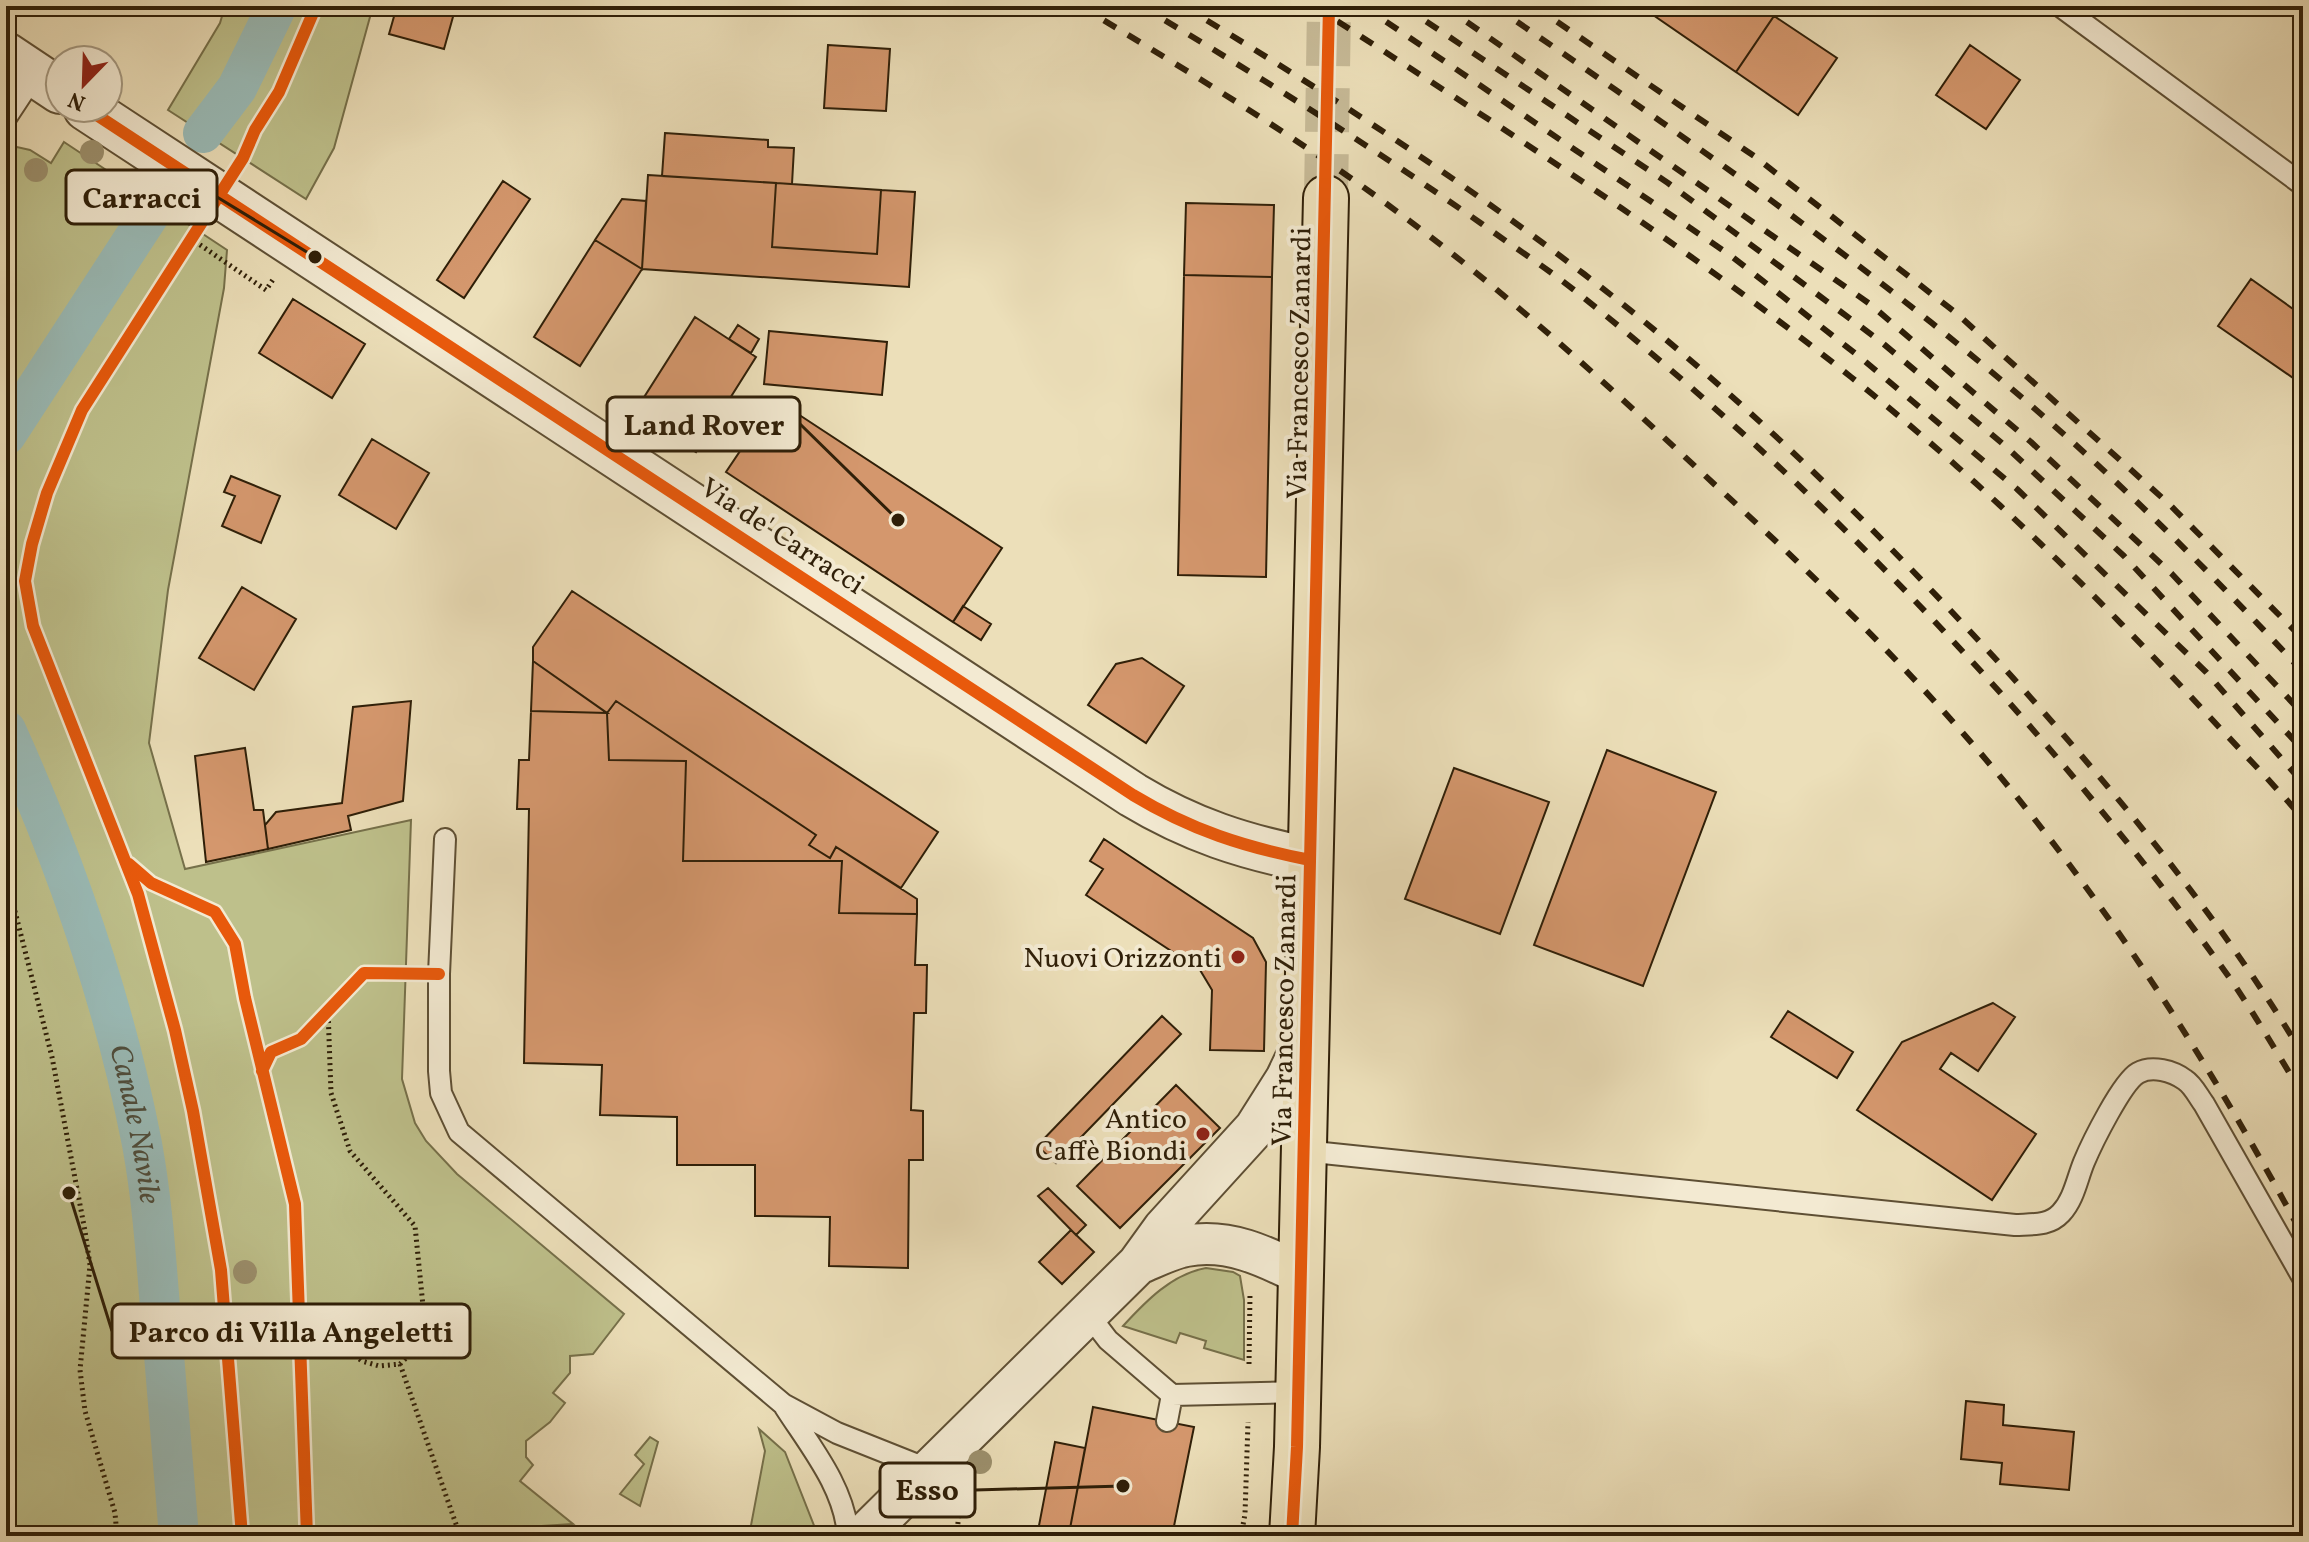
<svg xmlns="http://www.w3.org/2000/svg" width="2309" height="1542" viewBox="0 0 2309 1542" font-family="Vollkorn,serif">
<rect width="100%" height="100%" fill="#ecdfb9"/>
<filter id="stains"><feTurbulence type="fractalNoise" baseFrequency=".0025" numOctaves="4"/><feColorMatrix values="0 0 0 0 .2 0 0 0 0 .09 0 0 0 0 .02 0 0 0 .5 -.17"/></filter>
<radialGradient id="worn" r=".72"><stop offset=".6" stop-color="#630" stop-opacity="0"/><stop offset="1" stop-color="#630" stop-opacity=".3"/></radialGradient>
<!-- green -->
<path fill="#bec08b" stroke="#76704a" stroke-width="2" d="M225 6H373L334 148 306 199 168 110 220 23Z
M64 142 227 250 224 288 168 590 149 743 185 869 411 820 402 1079 415 1123 426 1141 457 1174 624 1314 593 1354 570 1356V1373L553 1393 565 1403 550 1422 526 1441V1457L533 1465 520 1481 573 1524 478 1530 458 1536H6V152L17 147 30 150 51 163Z
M1206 1268 1233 1272 1240 1276 1244 1300V1360L1204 1348 1206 1341 1180 1333 1176 1343 1123 1326C1146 1301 1172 1274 1206 1268Z
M759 1429 785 1452 815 1528 807 1536H749L765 1451Z
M650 1437 658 1442 640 1506 620 1494 644 1464 635 1455Z"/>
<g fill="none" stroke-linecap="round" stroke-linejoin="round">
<!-- canal -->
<g stroke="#9abbb7" stroke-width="40">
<path d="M203 133 237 88 277 6"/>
<path d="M6 435 157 203"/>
<path id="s1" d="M6 730C66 863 114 1000 142 1144 154 1209 157 1276 163 1343 168 1407 174 1471 179 1536"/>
</g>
</g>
<!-- building -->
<path fill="#d4976d" stroke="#2f1f08" stroke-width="2" d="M84 6H102L97 14Z
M397 6H456L444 49 389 34Z
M1640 6H1760L1774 16 1736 72Z
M1774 16 1837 58 1798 115 1736 72Z
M828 45 890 49 886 111 824 108Z
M1970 45 2020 80 1986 129 1936 95Z
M665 133 768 140V147L794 148 792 184 662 176Z
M648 175 776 183 772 247 877 254 881 190 915 192 909 287 642 269Z
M503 181 530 199 464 298 437 280Z
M776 183 881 190 877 254 772 247Z
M622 199 646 201 642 269 595 240Z
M1186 203 1274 205 1272 277 1184 275Z
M595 240 642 269 580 366 534 337Z
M1184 275 1272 277 1266 577 1178 575Z
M2251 279 2303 316V370L2296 380 2218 326Z
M293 299 365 344 332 398 259 353Z
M695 317 756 357 696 452 634 413Z
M738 325 759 339 751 353 729 339Z
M769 331 887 342 882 395 764 384Z
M775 399 1002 548 953 622 726 472Z
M372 439 429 473 396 529 339 495Z
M231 476 280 496 261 543 222 526 235 496 224 492Z
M242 587 296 619 254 690 199 658Z
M572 591 938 832 901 888 836 847 830 858 809 845 816 835 616 701 607 713 533 661V647Z
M963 606 991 624 981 640 953 622Z
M1142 658 1184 686 1146 743 1088 705 1116 664Z
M533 661 607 713 531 711Z
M411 701 403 801 348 816 351 830 268 849 265 825 276 812 342 803 353 707Z
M616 701 816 835 809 845 830 858 836 847 917 899V914L839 913 842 861H683L686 761 609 760 607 713Z
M531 711 607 713 609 760 686 761 683 861H842L839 913 917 914 915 965H927L926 1013H914L911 1110 923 1111V1160H909L908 1268 829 1266 830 1217 755 1216V1165H677V1117L600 1115 602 1065 524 1063 529 809H517L519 760H529Z
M245 748 254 810H263L268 849 206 862 195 756Z
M1607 750 1716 792 1643 986 1534 945Z
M1454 768 1549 802 1500 934 1405 899Z
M1104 839 1253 938 1266 962 1264 1051 1210 1050 1212 990 1200 970 1086 895 1103 869 1090 861Z
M1993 1003 2015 1017 1978 1071 1951 1053 1940 1069 2036 1134 1992 1200 1857 1110 1902 1042Z
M1788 1011 1853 1052 1837 1078 1771 1037Z
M1162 1016 1181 1034 1056 1163 1037 1146Z
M1176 1085 1220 1128 1120 1228 1077 1186Z
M1048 1188 1086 1225 1076 1235 1038 1196Z
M1071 1230 1094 1252 1062 1284 1039 1262Z
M1966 1401 2004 1405 2003 1425 2074 1432 2069 1490 2000 1484 2002 1463 1961 1459Z
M1093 1407 1194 1427 1172 1536 1069 1534Z
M1055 1442 1085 1448 1069 1534 1037 1536Z"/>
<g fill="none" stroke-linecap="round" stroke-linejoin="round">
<!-- primary-tunnel -->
<path stroke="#c6b996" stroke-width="44" stroke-dasharray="44 22" stroke-linecap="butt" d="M1326 198 1329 6"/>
<!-- service casing -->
<g stroke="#5e4f34" stroke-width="24">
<path id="service" d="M2060 6 2303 185
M6 118 35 74
M445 839 439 974V1071L441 1093 459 1132 783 1404 837 1433 930 1470
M1304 1151 2015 1225C2033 1224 2049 1226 2061 1213 2074 1199 2077 1179 2084 1162 2092 1143 2122 1082 2138 1073 2152 1065 2173 1071 2185 1080 2193 1085 2198 1096 2204 1104L2303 1278
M1088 1314 1108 1340 1172 1395
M785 1407C810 1446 845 1488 848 1536
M1167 1421 1172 1395 1299 1392"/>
</g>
<!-- minor casing -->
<g stroke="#5e4f34" stroke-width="44">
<path id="minor" d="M1138 1264C1153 1258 1170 1249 1186 1246 1228 1238 1265 1256 1301 1274
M863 1536 1138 1264 1164 1228 1255 1128 1286 1079 1306 1037"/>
</g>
<!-- tertiary casing -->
<g stroke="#5e4f34" stroke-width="48">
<path id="tertiary" d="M6 55 60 91
M86 108 1133 795C1191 830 1244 847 1310 860"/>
</g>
<!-- primary casing -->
<g stroke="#2f1f08" stroke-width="48">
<path id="primary" d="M1292 1536 1297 1447 1326 198"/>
</g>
<!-- path -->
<path stroke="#2f1f08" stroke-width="5" stroke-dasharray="2 4" stroke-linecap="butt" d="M190 238 266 290 274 278
M6 876 52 1057 85 1231 90 1265 80 1370 85 1411 115 1513 117 1536
M299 1301 331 1337 362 1361 379 1366 400 1364 421 1343 425 1326 415 1226 350 1151 331 1093 328 1010
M400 1364 457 1527
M1249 1364 1250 1294
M957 1536 960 1495
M1241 1536 1245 1514 1248 1422"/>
<!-- service -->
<use href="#service" stroke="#f3ead2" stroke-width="20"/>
<!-- minor -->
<use href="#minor" stroke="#f3ead2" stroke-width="40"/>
<!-- tertiary -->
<use href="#tertiary" stroke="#f3ead2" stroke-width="44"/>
<!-- primary -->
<use href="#primary" stroke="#ecdfb9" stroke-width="44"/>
<!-- rail -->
<path stroke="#2f1f08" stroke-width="6" stroke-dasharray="14 14" stroke-linecap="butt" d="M1080 6C1188 71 1297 137 1399 213 1510 295 1612 389 1713 483 1828 588 1940 698 2036 821 2138 951 2225 1091 2303 1236
M1141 6C1257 75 1371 146 1482 224 1512 246 1544 266 1574 290 1812 479 2037 713 2216 959 2248 1002 2275 1050 2303 1095
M1183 6C1321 89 1456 176 1584 274 1741 394 1882 534 2014 679 2119 796 2222 920 2303 1055
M1314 6C1496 124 1681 241 1851 377 1979 479 2096 594 2207 714 2239 749 2273 783 2303 819
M1363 6 1730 255 1861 358 2017 489 2206 672 2303 783
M1403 6 1668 183 1880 341 2003 444 2124 556 2303 750
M1444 6 1870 304 2031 442 2172 574 2303 714
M1494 6C1685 137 1876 269 2050 422 2139 500 2222 585 2303 672
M1534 6 1754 156 1956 313 2168 503 2303 639"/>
<!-- cycleway casing -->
<g stroke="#f3ead2" stroke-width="17">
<path id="cycleway" d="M86 108 1133 795C1191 830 1244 847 1310 860
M129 864 151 883 215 912 235 944 245 998 295 1204 307 1536
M262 1071 271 1052 301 1039 364 973 439 974
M242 1536 221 1270 193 1111 175 1030 138 894 33 626 25 581 32 544 47 493 82 410 243 158 255 130 279 92 316 6
M1292 1536 1297 1447 1329 6"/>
</g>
<!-- cycleway -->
<use href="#cycleway" stroke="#e8590c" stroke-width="12"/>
</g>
<!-- trees -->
<g fill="#9c906d">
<circle cx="92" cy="152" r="12"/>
<circle cx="36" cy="170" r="12"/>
<circle cx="245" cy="1272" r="12"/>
<circle cx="980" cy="1462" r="12"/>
</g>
<!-- markers -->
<g fill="#8f2418" stroke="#f3ead2" stroke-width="3">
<circle cx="1238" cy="957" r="8"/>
<circle cx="1203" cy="1134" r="8"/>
</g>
<g text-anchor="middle" stroke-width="8" stroke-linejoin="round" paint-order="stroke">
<!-- street labels -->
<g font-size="28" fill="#2f1f08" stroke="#f3ead2">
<text transform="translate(1298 363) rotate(-89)" y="10">Via Francesco Zanardi</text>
<text transform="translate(783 535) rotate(33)" y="10">Via de' Carracci</text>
<text transform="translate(1283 1010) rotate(-89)" y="10">Via Francesco Zanardi</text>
</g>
<!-- poi labels -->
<g font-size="28" fill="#2f1f08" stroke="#f3ead2" text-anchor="end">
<text x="1222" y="967">Nuovi Orizzonti</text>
<text x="1187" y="1128">Antico<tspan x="1187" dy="32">Caffè Biondi</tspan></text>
</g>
<!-- water labels -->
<g font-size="30" font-style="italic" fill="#4f4e3d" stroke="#f3ead2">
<text dy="10" stroke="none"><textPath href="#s1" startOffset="416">Canale Navile</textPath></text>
</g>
</g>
<!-- callouts -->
<path fill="none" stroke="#2f1f08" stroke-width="3" d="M315 257L217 197M898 520L800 424M69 1193L112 1331M1123 1486L975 1490"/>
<g fill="#2f1f08" stroke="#f3ead2" stroke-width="3">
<circle cx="315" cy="257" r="8"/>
<circle cx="898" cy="520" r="8"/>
<circle cx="69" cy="1193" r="8"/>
<circle cx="1123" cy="1486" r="8"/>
</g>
<g fill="#f3ead2" stroke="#2f1f08" stroke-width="3">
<rect x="66" y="170" width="151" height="54" rx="8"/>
<rect x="607" y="397" width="193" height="54" rx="8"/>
<rect x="112" y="1304" width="358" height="54" rx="8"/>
<rect x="880" y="1463" width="95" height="54" rx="8"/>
</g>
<g font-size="30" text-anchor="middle" font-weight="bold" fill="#2f1f08">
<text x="142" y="208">Carracci</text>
<text x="704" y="435">Land Rover</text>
<text x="291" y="1342">Parco di Villa Angeletti</text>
<text x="927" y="1500">Esso</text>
</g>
<!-- margin -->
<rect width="2309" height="1542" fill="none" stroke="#ecdfb9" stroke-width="32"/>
<rect x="8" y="8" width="2293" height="1526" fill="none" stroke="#2f1f08" stroke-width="4"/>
<rect x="16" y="16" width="2277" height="1510" fill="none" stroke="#2f1f08" stroke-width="2"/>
<!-- north arrow -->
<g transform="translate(84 84) rotate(203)"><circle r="38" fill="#f3ead2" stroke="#a59981" stroke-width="2"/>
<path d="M0-6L14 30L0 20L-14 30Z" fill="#8f2418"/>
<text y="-12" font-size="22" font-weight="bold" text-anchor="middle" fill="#2f1f08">N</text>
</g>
<rect width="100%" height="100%" filter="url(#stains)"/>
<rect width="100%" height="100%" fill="url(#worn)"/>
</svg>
